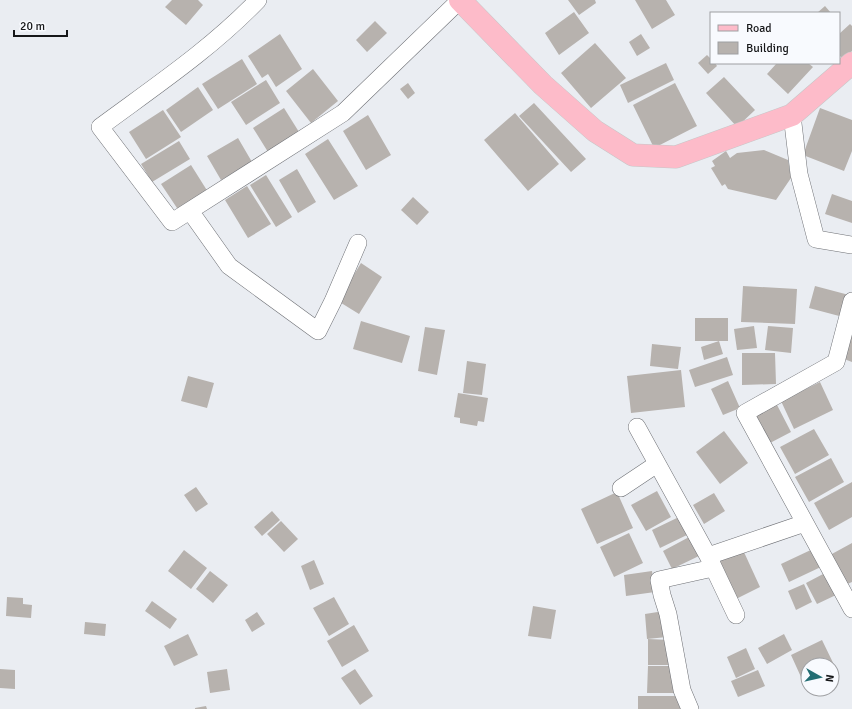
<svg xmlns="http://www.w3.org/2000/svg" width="852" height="709" viewBox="0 0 852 709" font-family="Signika,sans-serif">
<rect width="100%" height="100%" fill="#eaedf2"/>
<!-- building -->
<path fill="#b7b2ae" d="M172 0H198L203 5 186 25 165 7Z
M568 0H595L596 3 579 15Z
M635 0H666L675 15 652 29Z
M825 6 831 13H817Z
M574 12 589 33 559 55 545 33Z
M375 21 387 33 367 52 356 40Z
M850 24 852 26V51L843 59 839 55V34Z
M280 34 302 69 276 87 268 74 262 78 248 56Z
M641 34 650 48 637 56 629 42Z
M595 43 626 78 591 108 561 73Z
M707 55 711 59V63H715L717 66 708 74 698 63Z
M242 59 257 84 218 109 202 84Z
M666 63 674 80 628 103 620 85Z
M777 63H808L813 67 788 94 767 74Z
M313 69 338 101 311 123 286 91Z
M724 77 755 110 737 127 706 93Z
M266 80 280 103 246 125 231 102Z
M408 83 415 93 408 99 400 89Z
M675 83 697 126 654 148 633 105Z
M198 87 213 110 181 132 166 110Z
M534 103 586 159 571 172 519 116Z
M284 108 299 132 268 152 253 128Z
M820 108 852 120V151L844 171 803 155Z
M163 110 181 137 146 159 129 132Z
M515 113 559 164 528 191 484 140Z
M368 115 391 155 366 170 343 131Z
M238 138 252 162 221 180 207 156Z
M328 139 358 186 334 200 305 154Z
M179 141 190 159 152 182 141 164Z
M764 150 788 160 791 178 776 200 728 189 725 184 722 186 711 168 715 166 712 161 726 151 730 158 737 153Z
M191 165 208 192 179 211 161 184Z
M297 169 316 202 298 213 279 180Z
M266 175 292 217 276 227 250 185Z
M247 186 271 224 248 238 225 200Z
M832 194 852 201V223L825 214Z
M413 197 429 212 417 225 401 210Z
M361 263 382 277 359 314 338 301Z
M743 286 797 289 795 324 741 322Z
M815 286 849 295 843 317 809 308Z
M695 318H728V341H695Z
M361 321 410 336 402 363 353 349Z
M754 326 757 348 737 350 734 329Z
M768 326 793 328 791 353 765 350Z
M425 327 445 330 437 375 418 371Z
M852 334V362L844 359Z
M719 341 723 354 704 360 701 347Z
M652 344 681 347 678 369 650 366Z
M742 353H775L776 384 742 385Z
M727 357 733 375 695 387 689 370Z
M467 361 486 364 482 395 463 393Z
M681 370 685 407 631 413 627 376Z
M188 376 214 383 207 408 181 401Z
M728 381 740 408 723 415 711 389Z
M820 382 833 410 794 429 781 401Z
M458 393 488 398 484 422 478 421 477 426 460 423V418L454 417Z
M776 403 791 432 770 443 755 414Z
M814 429 829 455 795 474 780 447Z
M724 431 748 463 720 484 696 452Z
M831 458 844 482 809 502 795 477Z
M852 482V517L829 530 814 503Z
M196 487 208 504 196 512 184 495Z
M657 491 671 517 646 531 631 505Z
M617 492 633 528 597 544 581 509Z
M714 493 725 511 704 524 693 505Z
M272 511 280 520 262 536 254 527Z
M681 516 689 534 660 548 652 530Z
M281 521 298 539 284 552 267 534Z
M629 533 643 563 614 577 600 547Z
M691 536 701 555 672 569 663 551Z
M852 543V582L845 585 830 555Z
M815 548 823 566 789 582 781 564Z
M184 550 207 568 191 589 168 571Z
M743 550 760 587 736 599 719 561Z
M314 560 324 584 310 590 301 566Z
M210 571 228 585 213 603 196 589Z
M652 571 655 592 626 596 624 575Z
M825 573 836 595 817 604 806 583Z
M804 584 812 602 796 610 788 591Z
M7 597 23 598V604L32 605 31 618 6 616Z
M334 597 349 624 329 636 313 608Z
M152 601 177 619 170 629 145 611Z
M533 606 556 610 551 639 528 636Z
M664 611 667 637 647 639 645 614Z
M257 612 265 624 252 632 245 620Z
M85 622 106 624 105 636 84 634Z
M354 625 369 651 342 667 327 641Z
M188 634 198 655 174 666 164 646Z
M784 634 792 650 767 664 758 648Z
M648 639 670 640V665H648Z
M822 640 838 673 832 676V665H808V688H806L791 655Z
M746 648 755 669 736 678 727 657Z
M648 666H675L674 693H647Z
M0 669 15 670V689L0 688Z
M227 669 230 690 210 693 207 672Z
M355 669 373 696 360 705 341 678Z
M758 670 765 686 738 697 731 681Z
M638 696H682V709H638Z
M206 706 207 709H195V708Z"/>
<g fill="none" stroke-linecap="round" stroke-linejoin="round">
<!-- minor casing -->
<g stroke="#6e7075" stroke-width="18">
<path id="minor" d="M258 0C211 49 154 87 100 127L172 222 343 113 460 0
M792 115 799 174 816 239 852 245
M190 211 229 266 318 331 333 301 358 243
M852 301 836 362 745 413 852 609
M637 427 708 556 805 523
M621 488 657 464
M709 558 736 615
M690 709 682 690 668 614 662 595 659 580 713 568"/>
</g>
<!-- primary casing -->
<g stroke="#c7c7c8" stroke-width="23">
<path id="primary" d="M460 0 543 85 595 131 633 155 676 157 792 115 852 63"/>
</g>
<!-- minor -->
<use href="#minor" stroke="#fff" stroke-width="17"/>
<!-- primary -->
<use href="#primary" stroke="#fdbbc9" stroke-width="22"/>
</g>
<!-- legend -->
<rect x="710" y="12" width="130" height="52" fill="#f8fafe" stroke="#9e9fa2"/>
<rect x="718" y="25" width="20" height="6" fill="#fdbbc9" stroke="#9e9fa2"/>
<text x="746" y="32" font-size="12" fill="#161719">Road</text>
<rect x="718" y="42" width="20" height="12" fill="#b7b2ae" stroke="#9e9fa2"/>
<text x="746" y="52" font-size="12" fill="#161719">Building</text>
<!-- north arrow -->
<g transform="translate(820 677) rotate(98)"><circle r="19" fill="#f8fafe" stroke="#9e9fa2"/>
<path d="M0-3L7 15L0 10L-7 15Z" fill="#226d73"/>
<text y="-6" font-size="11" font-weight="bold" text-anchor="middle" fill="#161719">N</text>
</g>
<!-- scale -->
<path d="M14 30v6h53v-6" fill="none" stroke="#161719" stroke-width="2"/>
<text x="20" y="30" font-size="12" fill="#161719" stroke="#f8fafe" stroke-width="3" paint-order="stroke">20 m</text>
</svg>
